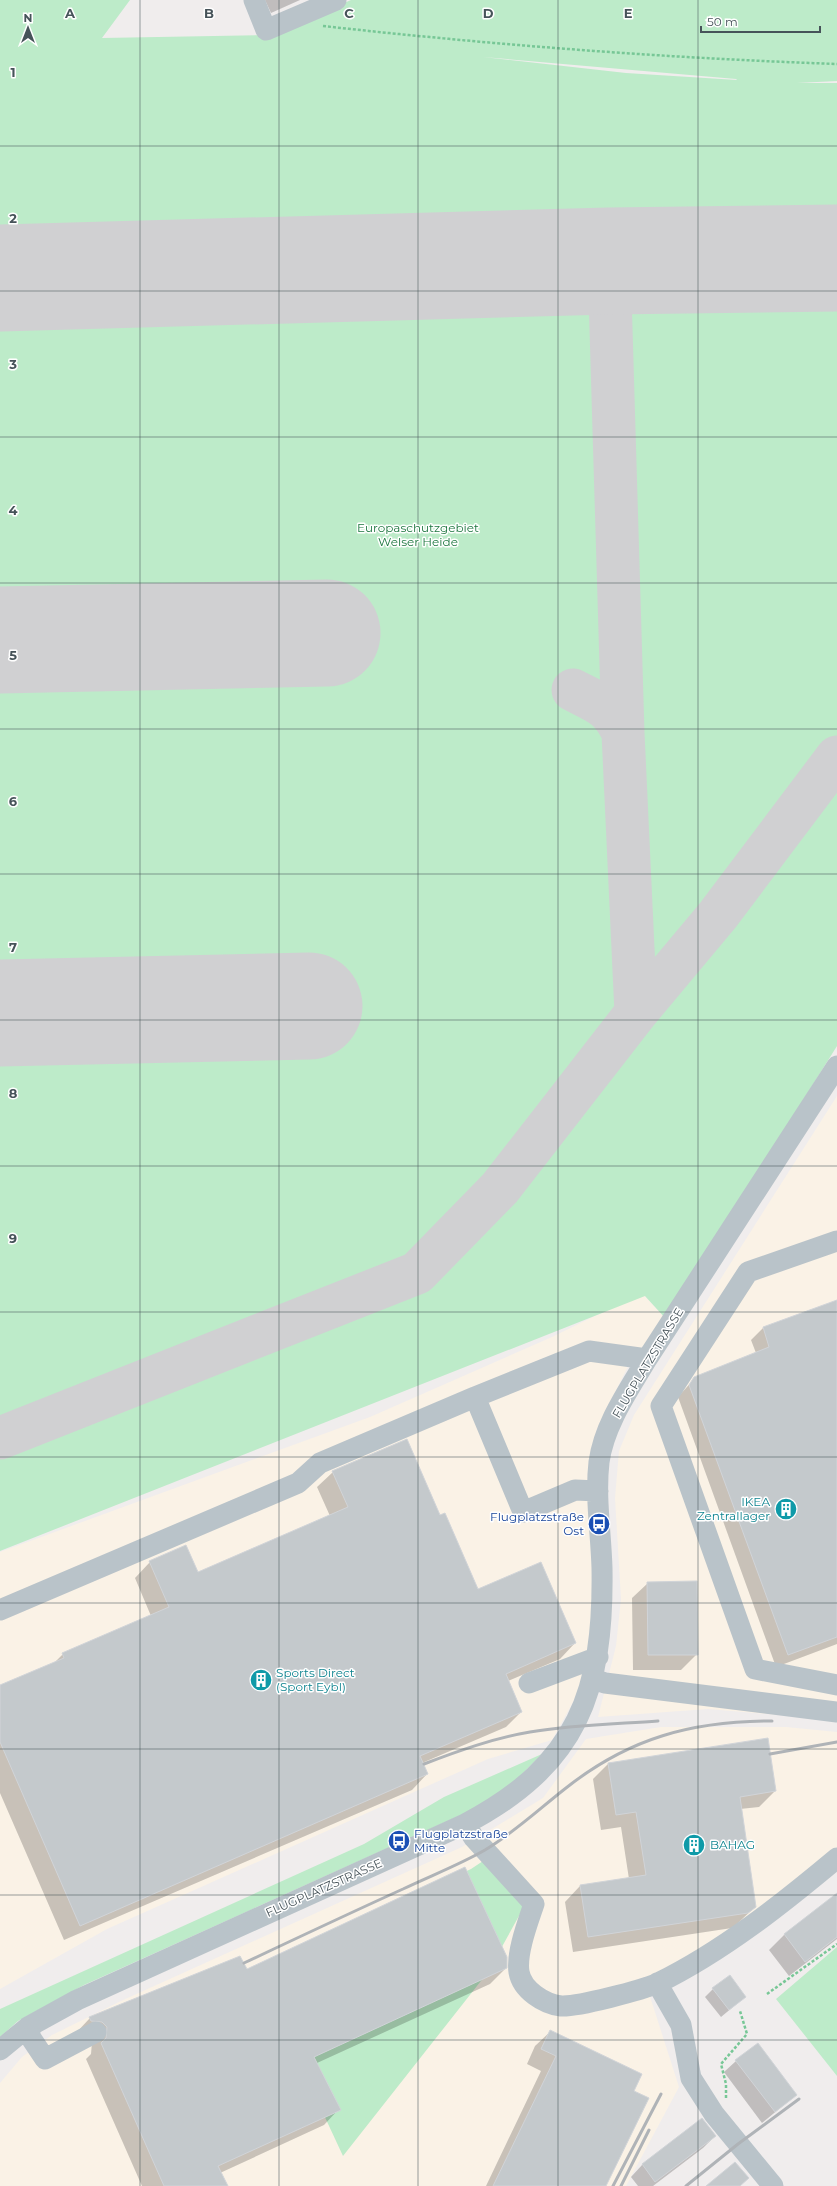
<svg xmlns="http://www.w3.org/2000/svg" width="837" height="2186" viewBox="0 0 837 2186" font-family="Montserrat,sans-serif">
<rect width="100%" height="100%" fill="#f0eded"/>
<!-- commercial -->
<path fill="#faf2e6" d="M837 1096V1720L708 1709 598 1717 616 1646 621 1599 615 1498 619 1451 634 1415Z
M642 1293 666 1319 631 1360 596 1431 594 1601 584 1682 552 1740 488 1759 107 1929 0 1989V1552L370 1417 552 1337Z
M661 1727H786L837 1732V1848L717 1943 645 1981 679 2087 626 2186H0V2083L22 2057 52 2035 121 2001 462 1847 543 1798 586 1739Z"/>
<!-- green -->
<path fill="#bdebc9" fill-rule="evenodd" d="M0 0H130L102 38 271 35 351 0H837V81L797 83H837V1046L666 1319 645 1296 0 1551ZM483 57 736 79 737 80 626 73Z
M542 1754 516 1780 483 1805 84 1985 18 2021 0 2037V2009L364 1844 444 1797Z
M486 1859 525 1905 488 1972 343 2156 256 1969 471 1869Z
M837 1947V2076L776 1999Z"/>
<!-- shadow -->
<path fill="#0003" d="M265 0H300L271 13Z
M837 1301V1644L776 1667 678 1397 695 1378 756 1353 751 1340 763 1328Z
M333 1472 439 1516 478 1590 575 1643 560 1659 508 1681 521 1712 506 1727 422 1763 427 1774 412 1790 64 1940 0 1793V1686L54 1663 63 1654 151 1616 135 1578 150 1562 197 1573 330 1516 317 1487Z
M648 1583 697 1654 681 1670H633L632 1598Z
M609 1763 775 1791 759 1807 740 1809 755 1907 739 1922 732 1928 573 1952 565 1902 580 1886 629 1879 621 1827 601 1830 593 1779Z
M837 1894V1939L789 1976 769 1950 784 1935Z
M506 1968 490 1984 317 2063 339 2109 324 2125 220 2173 227 2186H142L86 2059 91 2054 92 2042 75 2034 90 2018 246 1971Z
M713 1989 745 1997 721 2017 705 1997Z
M551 2031 632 2092 605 2186H486L541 2071 527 2064 535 2046Z
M736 2061 796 2095 762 2123 724 2072Z
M702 2120 715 2136 703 2148 653 2186H638L631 2177 642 2165Z"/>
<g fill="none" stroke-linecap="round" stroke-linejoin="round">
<!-- taxiway -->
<path stroke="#d0d0d2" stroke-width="43" d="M573 690C598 703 611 706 623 733
M636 1013 718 915 837 757
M0 1438 417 1273 500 1188 636 1013 623 733 609 261"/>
<!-- runway -->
<path stroke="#d0d0d2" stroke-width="107" d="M0 278 609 261 837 258
M0 640 327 633
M0 1013 309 1006"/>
</g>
<!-- building -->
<path fill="#c4c9cc" stroke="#d1d4d8" d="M837 1300V1637L788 1655 689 1385 694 1377 769 1347 763 1327Z
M407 1439 440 1515 445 1513 478 1589 541 1562 576 1643 506 1674 522 1712 420 1756 428 1774 80 1926 0 1742V1685L64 1658 62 1653 169 1607 149 1561 186 1545 198 1572 348 1507 332 1471Z
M697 1581 698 1655H648L647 1582Z
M768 1738 776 1791 740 1797 756 1907 748 1913 588 1937 580 1885 646 1875 636 1812 616 1815 608 1763Z
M465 1867 507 1957V1968L314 2057 341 2110 218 2166 228 2186H164L101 2043 106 2038 107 2027 102 2022 91 2021 89 2017 240 1956 247 1969Z
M837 1893V1937L805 1962 784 1934Z
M730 1975 746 1997 729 2010 712 1988Z
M550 2030 642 2074 634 2091 649 2098 606 2186H493L556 2056 541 2049Z
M758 2043 797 2095 775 2112 735 2060Z
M702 2118 716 2136 655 2182 642 2164Z
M735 2162 749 2178 740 2186H706Z"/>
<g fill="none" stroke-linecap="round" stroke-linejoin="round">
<!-- path -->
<path stroke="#77c796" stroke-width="2.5" stroke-dasharray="3 2" stroke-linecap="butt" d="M323 26C494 45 665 58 837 64
M767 1994 837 1944
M726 2098V2084L721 2064 747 2034 740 2011"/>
<!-- minor -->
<path stroke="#b9c3c9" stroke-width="21" d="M254 0 266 30 336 0
M837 1241 748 1272 661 1406 755 1669 837 1685
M598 1491 575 1490 523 1512 475 1397 589 1351 647 1359
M0 1610 298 1483 320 1463 475 1397
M593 1679 605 1683 837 1712
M529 1683 598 1657
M465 1824 474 1838 534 1904C528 1922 516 1953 519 1972 522 1990 544 2004 561 2006 578 2007 642 1990 658 1983 723 1951 782 1904 837 1858
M657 1983 681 2025 691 2078 714 2114 773 2186
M28 2027 31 2038 45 2059 96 2032
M0 2050 28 2027 77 2000 465 1824C578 1765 604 1691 602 1568 601 1533 595 1497 599 1462 604 1425 628 1391 647 1359L837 1066"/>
<!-- rail -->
<path stroke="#afb3b7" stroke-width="3" d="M770 1754 837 1742
M424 1764C458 1751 494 1738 530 1732 572 1725 616 1724 658 1721
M244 1963C297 1938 350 1913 403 1889 430 1876 459 1865 485 1850 515 1832 539 1809 566 1788 629 1738 692 1721 772 1721
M613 2186 661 2094
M621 2186 649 2130
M686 2186 738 2144 799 2099"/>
</g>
<!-- grid -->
<path fill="none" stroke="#465359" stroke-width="1" stroke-opacity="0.55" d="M140 0V2186M279 0V2186M418 0V2186M558 0V2186M698 0V2186M0 146H837M0 291H837M0 437H837M0 583H837M0 729H837M0 874H837M0 1020H837M0 1166H837M0 1312H837M0 1457H837M0 1603H837M0 1749H837M0 1895H837M0 2040H837"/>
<!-- icons -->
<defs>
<g id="building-disc" transform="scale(1.15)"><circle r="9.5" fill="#0f9aa8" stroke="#fff"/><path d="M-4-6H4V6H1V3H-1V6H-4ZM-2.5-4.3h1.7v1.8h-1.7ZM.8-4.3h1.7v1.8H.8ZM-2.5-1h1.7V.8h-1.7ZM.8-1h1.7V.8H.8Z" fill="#fff"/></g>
<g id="bus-disc" transform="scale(1.15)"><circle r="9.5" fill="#1a4fb4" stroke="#fff"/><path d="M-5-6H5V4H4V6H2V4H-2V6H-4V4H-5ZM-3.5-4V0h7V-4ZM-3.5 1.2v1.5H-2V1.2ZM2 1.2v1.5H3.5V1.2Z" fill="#fff"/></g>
</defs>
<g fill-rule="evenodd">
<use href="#building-disc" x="786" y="1509"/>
<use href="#bus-disc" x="599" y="1524"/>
<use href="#building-disc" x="261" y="1680"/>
<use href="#bus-disc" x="399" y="1841"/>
<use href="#building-disc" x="694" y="1845"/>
</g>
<g text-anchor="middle" stroke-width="3" stroke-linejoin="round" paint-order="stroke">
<!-- park labels -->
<g font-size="12" fill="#1c763e" stroke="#fff">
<text x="418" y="532">Europaschutzgebiet<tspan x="418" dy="14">Welser Heide</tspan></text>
</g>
<!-- street labels -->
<g font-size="12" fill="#465359" stroke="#fff">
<text transform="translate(648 1363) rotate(-59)" y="4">FLUGPLATZSTRASSE</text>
<text transform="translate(324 1888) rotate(-24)" y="4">FLUGPLATZSTRASSE</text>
</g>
<!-- culture labels -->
<g font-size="12" fill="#0d838f" stroke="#fff" text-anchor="start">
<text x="770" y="1506" text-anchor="end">IKEA<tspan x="770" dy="14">Zentrallager</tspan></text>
<text x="276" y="1677">Sports Direct<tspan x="276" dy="14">(Sport Eybl)</tspan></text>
<text x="710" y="1849">BAHAG</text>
</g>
<!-- transit labels -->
<g font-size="12" fill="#164399" stroke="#fff" text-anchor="end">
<text x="584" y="1521">Flugplatzstraße<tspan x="584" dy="14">Ost</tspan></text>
<text x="414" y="1838" text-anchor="start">Flugplatzstraße<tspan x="414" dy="14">Mitte</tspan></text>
</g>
</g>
<g font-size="13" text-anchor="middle" font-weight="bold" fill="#465359" stroke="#fff" stroke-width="3" stroke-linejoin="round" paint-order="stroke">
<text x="70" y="18">A</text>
<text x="209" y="18">B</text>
<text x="349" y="18">C</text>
<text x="488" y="18">D</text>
<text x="628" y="18">E</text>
<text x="13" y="77">1</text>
<text x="13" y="223">2</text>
<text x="13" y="369">3</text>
<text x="13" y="515">4</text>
<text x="13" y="660">5</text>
<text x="13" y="806">6</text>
<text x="13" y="952">7</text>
<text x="13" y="1098">8</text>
<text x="13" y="1243">9</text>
</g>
<!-- north arrow -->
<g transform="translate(28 28)" stroke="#ffffff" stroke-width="3" paint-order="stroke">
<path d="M0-3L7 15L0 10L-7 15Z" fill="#465359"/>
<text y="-6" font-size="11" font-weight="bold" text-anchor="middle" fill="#465359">N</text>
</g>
<!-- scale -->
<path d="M701 26v6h119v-6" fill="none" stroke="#465359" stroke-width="2"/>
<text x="707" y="26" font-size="12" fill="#465359" stroke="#ffffff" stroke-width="3" paint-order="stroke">50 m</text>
</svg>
